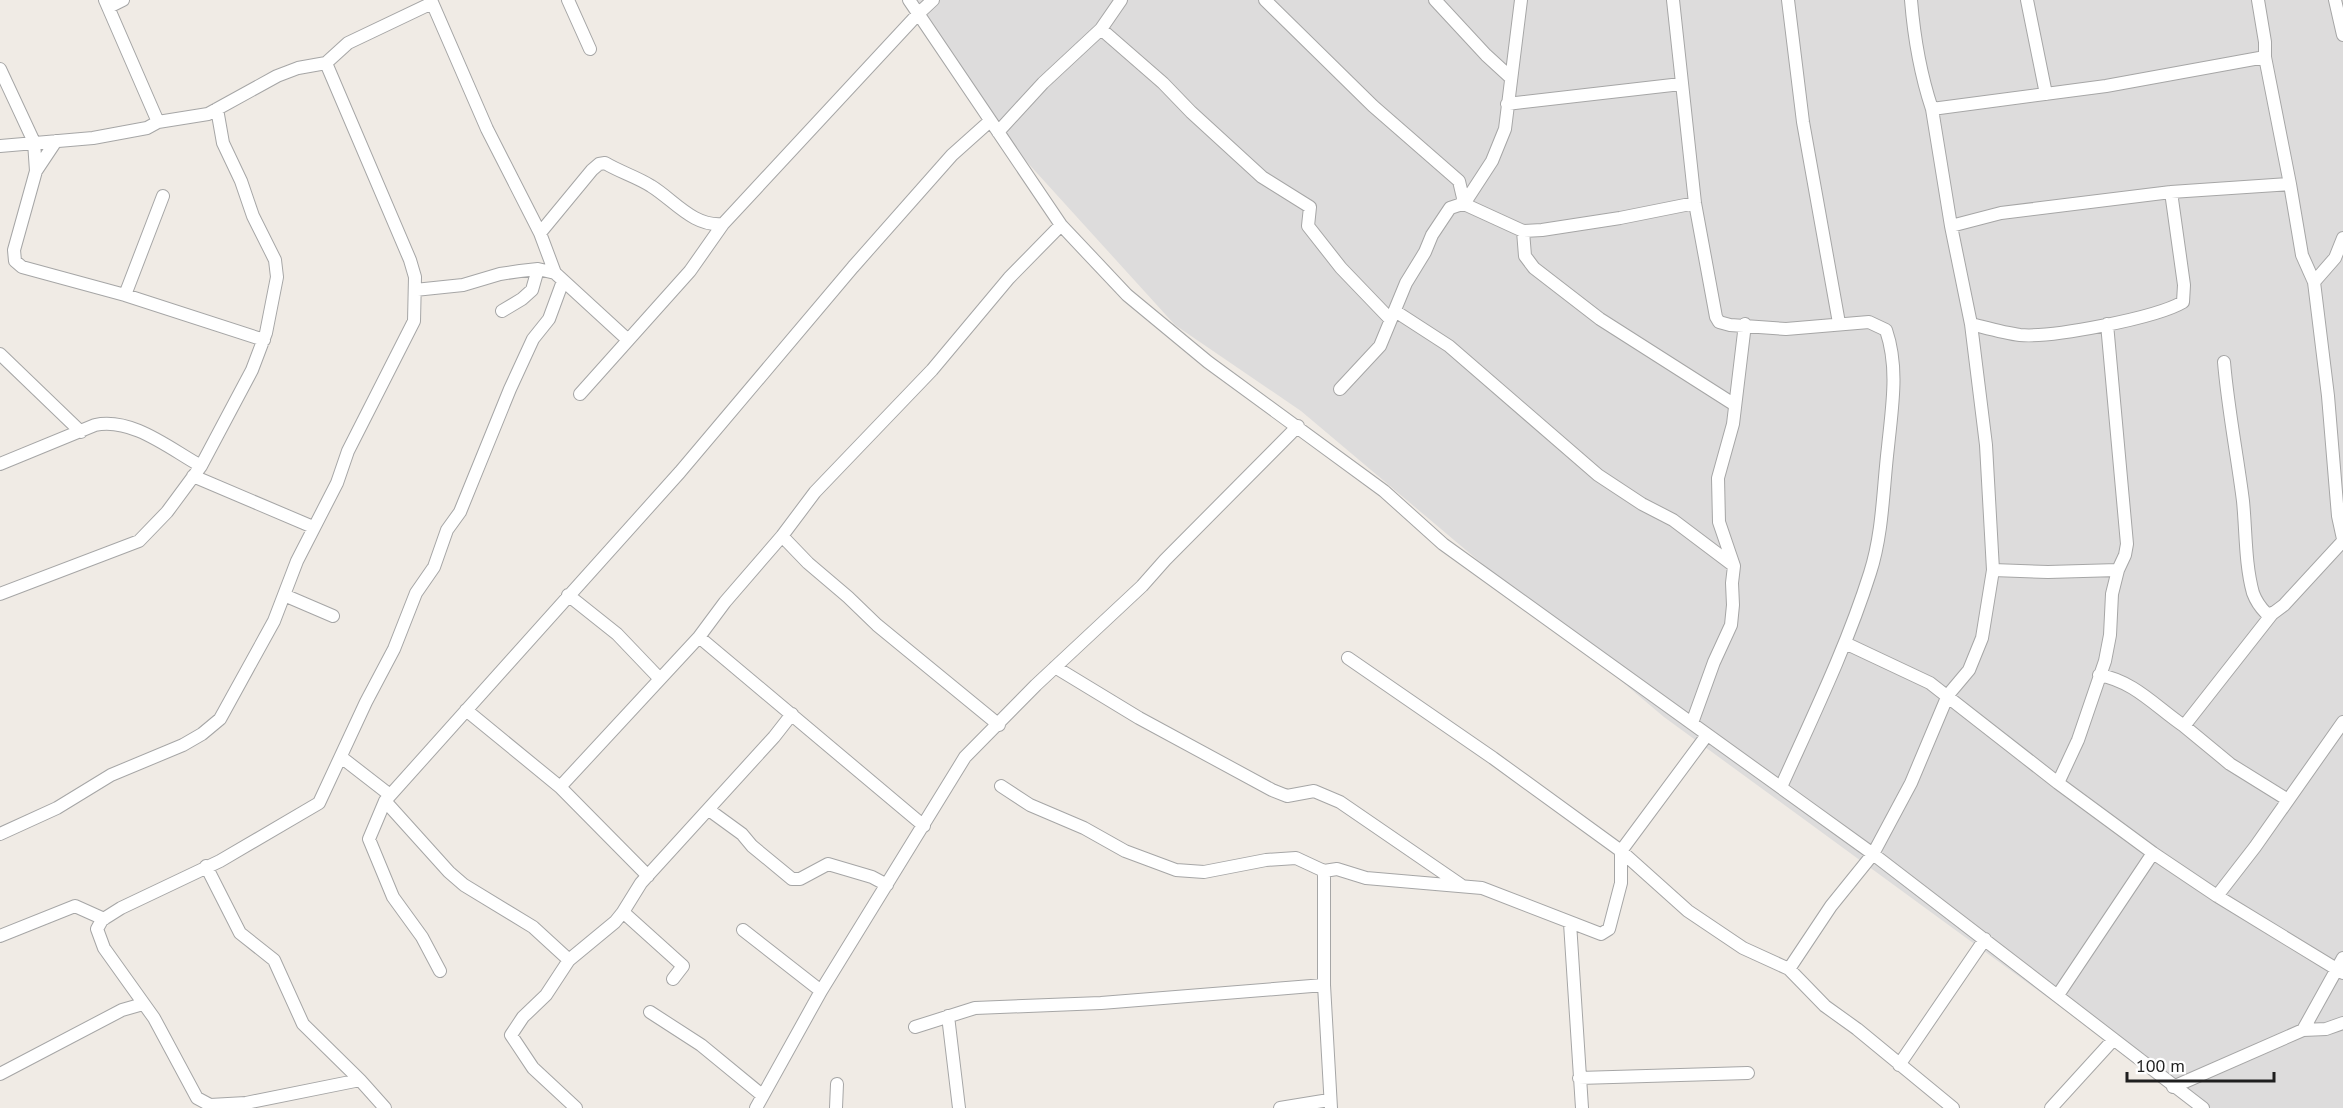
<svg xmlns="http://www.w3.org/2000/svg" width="2343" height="1108" viewBox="0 0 2343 1108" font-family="'PT Sans',sans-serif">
<rect width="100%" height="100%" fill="#f0ebe5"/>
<!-- residential -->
<path fill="#dddcdc" d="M910 0H2343V1108H2199L1664 717 1301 411 1175 325 1007 140Z"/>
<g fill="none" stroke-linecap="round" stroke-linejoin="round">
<!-- minor casing -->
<g stroke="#a6a6a6" stroke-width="14">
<path id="minor" d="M105 0 158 122
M431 0 487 129 540 233 555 273 628 340
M568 0 590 49
M909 0 1061 225 1127 295 1208 362 1384 491 1443 544 1873 854 2203 1108
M1265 0 1373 106 1459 181 1463 198 1462 204 1450 208 1432 235 1425 252 1406 283 1380 346 1340 389
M1435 0 1486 55 1510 77
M1673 0 1695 203 1716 317 1719 322 1730 325 1786 329 1869 322 1886 330C1899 368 1892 407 1888 447 1883 488 1883 533 1870 573 1847 646 1813 716 1781 787
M1788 0 1803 122 1839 323
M2027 0 2046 94
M2258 0 2265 42V57L2290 184 2302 255 2314 282 2328 396 2338 516 2343 539
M2335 0 2343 35
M109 7 123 0
M1101 29 1163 83 1191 112 1262 177 1310 207 1308 226 1341 268 1390 319
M0 69 34 142 36 171
M1507 104 1681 84
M1932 109 2106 86 2265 57
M998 132 1043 83 1101 29 1121 0
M56 141 36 171 14 250 15 261 22 267 125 295 264 340
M0 146 93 138 147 128 158 122 208 114 277 76 298 68 326 63 348 43 432 3
M1464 204 1492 161 1505 129 1521 0
M1456 206 1464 204 1523 231 1542 230 1620 218 1695 203
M1951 226 2001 213 2171 192 2290 184
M1523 231 1525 256 1534 268 1600 319 1735 405
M540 233 592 170 599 164 605 163C620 172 637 177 651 186 674 200 693 227 723 224
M2314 282 2335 258 2343 238
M415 290 463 285 500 274 520 271 538 269 555 273
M125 295 163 196
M502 311 522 299 532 290 538 269
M1395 311 1449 346 1598 475 1642 504 1673 520 1734 566
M1971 324C1987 328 2004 333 2020 335 2051 338 2156 318 2183 302L2184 285 2171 192
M2107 324 2127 544 2125 555 2118 570
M0 354 81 432
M2224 362C2228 409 2237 454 2243 501 2246 531 2245 564 2253 593 2256 601 2260 607 2266 613L2272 614
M580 394 690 271 723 224 918 14 933 0
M0 464 95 425C132 417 170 449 201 466
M193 476 313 527
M782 536 808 563 848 597 877 625 999 725
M1993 570 2048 572 2118 570 2112 594 2110 635 2105 661 2078 740 2058 783
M0 594 139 541 167 512 201 466 252 370 266 333 277 277 275 260 253 216 241 181 223 143 217 109
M284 595 333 616
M568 595 617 634 660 679
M699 637 725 602 782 536 815 492 932 370 1009 278 1061 225
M1845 643 1930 683 2058 783 2153 853 2217 896 2343 973
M1348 658 1493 758 1621 851 1688 911 1743 948 1789 969 1825 1006 1857 1029 1953 1108
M1055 667 1139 718 1272 790 1287 796 1314 791 1340 802 1461 885
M2099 675C2134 681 2156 707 2184 726L2272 614 2284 605 2343 541
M466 710 560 787 648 876
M1692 723 1714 662 1731 625 1733 605 1732 583 1734 566 1719 522 1718 478 1733 424 1745 324
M2184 726 2230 764 2288 800
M341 757 390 795
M1001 786 1030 805 1084 828 1125 851 1176 870 1204 872 1266 860 1296 858 1324 871 1337 869 1366 878 1482 888 1601 934 1609 929 1621 883V851L1707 735
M560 787 699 637 924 826
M385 801 449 872 464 885 533 927 569 960
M709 810 742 834 752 846 792 879H800L828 864 872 877 887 885
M0 834 57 808 111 775 183 745 202 734 220 719 274 621 297 561 337 483 348 451 414 321 415 277 410 260 326 63
M206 866 240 933 274 960 303 1024 360 1080 385 1108
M1324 871V985L1331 1108
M2217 896 2255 847 2343 722
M623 912 683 966 673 979
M1570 923 1582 1108
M743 930 821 991
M0 936 75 906 104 919
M1789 969 1831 906 1873 854 1911 783 1948 695 1969 670 1982 638 1993 570 1986 445 1971 324 1951 226 1932 109C1920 73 1914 37 1911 0
M440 971 422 937 393 897 369 839 385 801 680 472 853 267 952 155 990 121
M2058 995 2153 853
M650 1012 701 1045 762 1095
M948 1016 959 1108
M915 1027 975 1008 1101 1003 1324 985
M2303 1030 2343 958
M1899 1065 1985 939
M0 1074 122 1010 143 1004
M1579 1078 1748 1073
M360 1080 246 1103 210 1105 197 1098 154 1018 104 948 97 929 102 920 121 908 220 861 319 803 366 702 394 649 416 593 434 567 447 530 460 512 510 389 533 339 549 319 563 281
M2173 1087 2303 1030 2326 1029 2343 1023
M576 1108 533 1068 511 1035 523 1017 546 995 569 960 615 922 623 912 641 883 774 737 792 714
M756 1108 821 991 965 757 1036 685 1142 586 1165 560 1298 426
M836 1108 837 1084
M1280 1108 1329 1100
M2051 1108 2113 1040"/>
</g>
<!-- minor -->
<use href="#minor" stroke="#fff" stroke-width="12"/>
</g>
<!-- scale -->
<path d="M2127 1072v9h147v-9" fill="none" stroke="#1f1f1f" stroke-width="3"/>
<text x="2136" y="1072" font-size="18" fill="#1f1f1f" stroke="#ffffff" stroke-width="4.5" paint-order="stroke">100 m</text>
</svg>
